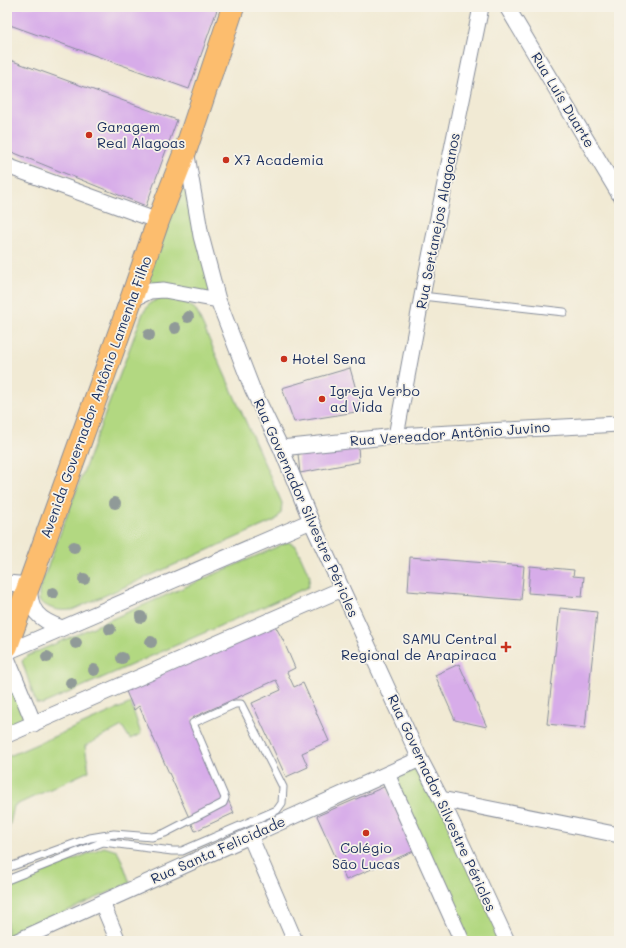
<svg xmlns="http://www.w3.org/2000/svg" width="626" height="948" viewBox="0 0 626 948" font-family="Mali,sans-serif">
<rect width="100%" height="100%" fill="#f7f3e8"/>
<filter id="ink" filterUnits="userSpaceOnUse"><feTurbulence type="fractalNoise" baseFrequency=".025" numOctaves="2"/><feDisplacementMap in="SourceGraphic" scale="8" xChannelSelector="R" yChannelSelector="G"/><feConvolveMatrix kernelMatrix="1 2 1 2 8 2 1 2 1" color-interpolation-filters="sRGB"/></filter>
<filter id="wash" filterUnits="userSpaceOnUse"><feTurbulence type="fractalNoise" baseFrequency=".012" numOctaves="4" result="noise"/><feDisplacementMap in="SourceGraphic" scale="16" xChannelSelector="R" yChannelSelector="G"/><feGaussianBlur stdDeviation="0.9" result="paint"/><feColorMatrix in="noise" values="0 0 0 0 0 0 0 0 0 0 0 0 0 0 0 0 0 1.4 0 .05"/><feComposite in="paint" operator="in"/></filter>
<g filter="url(#wash)">
<rect width="100%" height="100%" fill="#f1ead4"/>
<!-- green -->
<path fill="#b2d881" stroke="#668470" d="M186 149 218 300 164 290 131 300Z
M161 298C178 298 183 299 196 310L282 503 281 513 276 520 72 610C57 611 52 610 39 601V590L143 313 150 303Z
M288 542 296 546 310 577 308 587 43 704 36 703 22 661 27 656Z
M7 658 34 724 7 735Z
M131 703 141 734 130 739 122 726 85 746 89 771 14 806 7 837V757Z
M420 759 507 941H462L387 774Z
M104 847 117 851 122 861 130 883 7 938V887Z"/>
<g id="blocks">
<!-- building -->
<path fill="#d7ace9" d="M7 7H218L189 89 7 24Z
M7 59 177 120 146 206 7 150Z
M350 368 362 411 294 422 282 388Z
M358 445 359 462 300 473 298 454Z
M410 557 524 566 521 600 408 591Z
M530 566 574 570 573 576 584 577 582 597 528 593Z
M560 608 597 612 585 728 547 724Z
M274 624 283 640 295 668 287 672 294 687 303 683 329 741 302 753 308 767 286 777 252 703 281 690 276 680 192 718 234 813 195 831 139 706 134 710 125 689Z
M459 664 487 727 455 720 435 675Z
M386 786 416 850 346 880 317 816Z"/>
</g>
</g>
<g filter="url(#ink)">
<use href="#blocks" fill-opacity="0" stroke="#868c99" stroke-width="1"/>
<g fill="none" stroke-linecap="round" stroke-linejoin="round">
<!-- service casing -->
<g stroke="#868c99" stroke-width="9">
<path id="service" d="M422 296 564 312
M7 868 90 838 114 834 152 837 165 833 223 803 225 798 193 723 235 704H241L283 787 282 803 277 810 182 851H172L103 842 7 880"/>
</g>
<!-- minor casing -->
<g stroke="#868c99" stroke-width="17">
<path id="minor" d="M507 7 619 194
M186 150 201 236 218 300 252 388 281 448 311 521 342 589 420 759 441 799 507 941
M7 166 158 221
M131 300 150 291 164 290 218 300
M396 436 422 296 481 7
M281 448 396 436 619 424
M7 583 29 585C30 611 37 619 62 628
M7 652 311 521
M7 658 34 724
M7 735 342 589
M387 774 462 941
M441 799 619 835
M250 836 295 941
M102 903 118 941
M17 941 420 759"/>
</g>
<!-- primary casing -->
<g stroke="#868c99" stroke-width="24">
<path id="primary" d="M7 646 131 300 158 221 186 149 233 7"/>
</g>
<!-- service -->
<use href="#service" stroke="#fff" stroke-width="7"/>
<!-- minor -->
<use href="#minor" stroke="#fff" stroke-width="15"/>
<!-- primary -->
<use href="#primary" stroke="#fcbd6e" stroke-width="22"/>
</g>
<!-- trees -->
<g fill="#909a98">
<circle cx="188" cy="317" r="6"/>
<circle cx="175" cy="328" r="6"/>
<circle cx="149" cy="335" r="6"/>
<circle cx="115" cy="503" r="6"/>
<circle cx="74" cy="547" r="6"/>
<circle cx="84" cy="579" r="6"/>
<circle cx="53" cy="593" r="6"/>
<circle cx="141" cy="617" r="6"/>
<circle cx="110" cy="629" r="6"/>
<circle cx="151" cy="642" r="6"/>
<circle cx="76" cy="643" r="6"/>
<circle cx="47" cy="657" r="6"/>
<circle cx="122" cy="658" r="6"/>
<circle cx="94" cy="670" r="6"/>
<circle cx="71" cy="683" r="6"/>
</g>
</g>
<!-- markers -->
<g fill="#c8321e" stroke="#f7f3e8" stroke-width="1.5">
<circle cx="89" cy="135" r="4"/>
<circle cx="226" cy="160" r="4"/>
<circle cx="284" cy="359" r="4"/>
<circle cx="322" cy="399" r="4"/>
<path d="M504 641h4v4h4v4h-4v4h-4v-4h-4v-4h4z"/>
<circle cx="366" cy="833" r="4"/>
</g>
<g text-anchor="middle" stroke-width="3.5" stroke-linejoin="round" paint-order="stroke">
<!-- street labels -->
<g font-size="14" fill="#1b2f5e" stroke="#f7f3e8">
<text transform="translate(563 100) rotate(59)" y="5">Rua Luís Duarte</text>
<text transform="translate(438 221) rotate(-79)" y="5">Rua Sertanejos Alagoanos</text>
<text transform="translate(96 397) rotate(-70)" y="5">Avenida Governador Antônio Lamenha Filho</text>
<text transform="translate(450 434) rotate(-4)" y="5">Rua Vereador Antônio Juvino</text>
<text transform="translate(306 508) rotate(66)" y="5">Rua Governador Silvestre Péricles</text>
<text transform="translate(442 803) rotate(65)" y="5">Rua Governador Silvestre Péricles</text>
<text transform="translate(218 850) rotate(-24)" y="5">Rua Santa Felicidade</text>
</g>
<!-- poi labels -->
<g font-size="14" fill="#1b2f5e" stroke="#f7f3e8" text-anchor="start">
<text x="97" y="132">Garagem<tspan x="97" dy="16">Real Alagoas</tspan></text>
<text x="234" y="165">X7 Academia</text>
<text x="292" y="364">Hotel Sena</text>
<text x="330" y="396">Igreja Verbo<tspan x="330" dy="16">ad Vida</tspan></text>
<text x="497" y="644" text-anchor="end">SAMU Central<tspan x="497" dy="16">Regional de Arapiraca</tspan></text>
<text x="366" y="853" text-anchor="middle">Colégio<tspan x="366" dy="16">São Lucas</tspan></text>
</g>
</g>
<!-- margin -->
<rect width="626" height="948" fill="none" stroke="#f7f3e8" stroke-width="24"/>
</svg>
